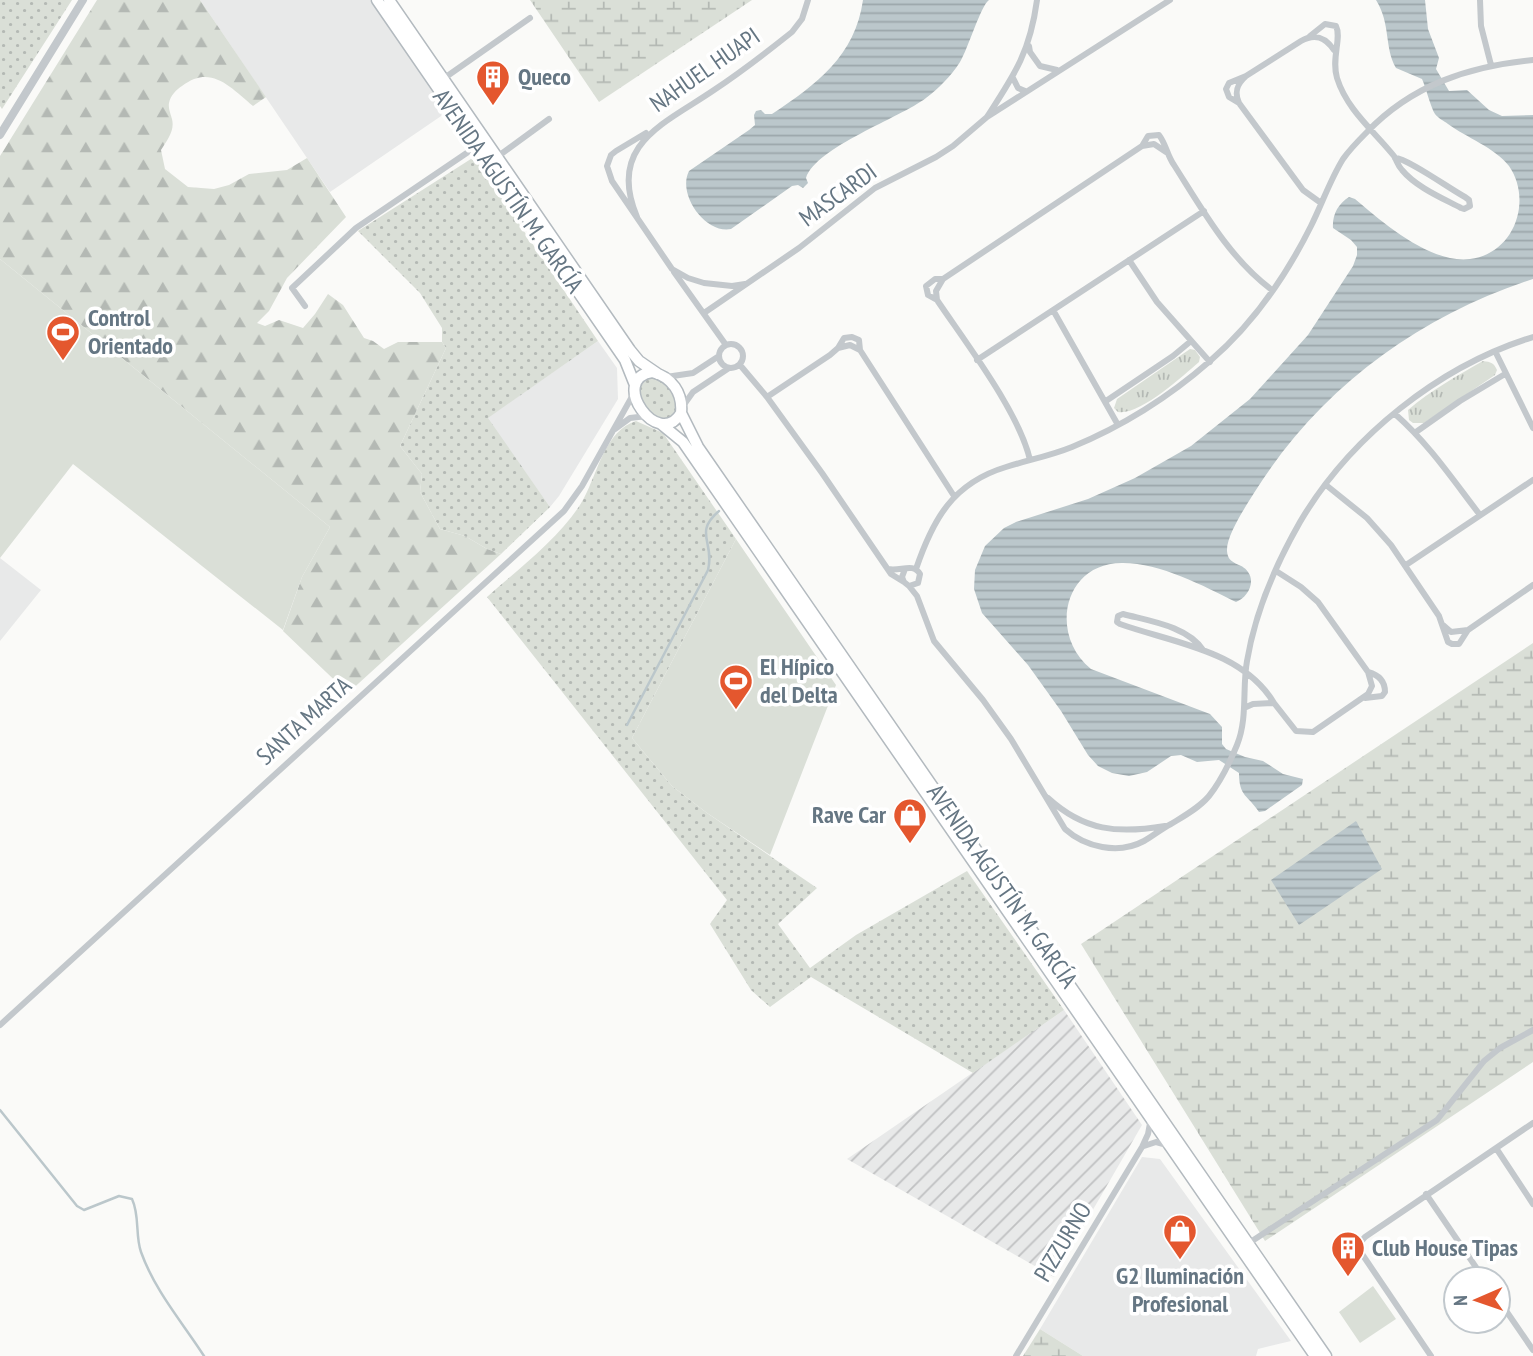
<svg xmlns="http://www.w3.org/2000/svg" width="1533" height="1356" viewBox="0 0 1533 1356" font-family="'PT Sans Narrow',sans-serif">
<defs>
<pattern id="industrial-furrows" width="10" height="10" patternUnits="userSpaceOnUse" patternTransform="scale(1.75)"><rect width="10" height="10" fill="#e8e9e9"/><path d="M-1 1l2-2M0 10L10 0M9 11l2-2" fill="none" stroke="#c0c1c2"/></pattern>
<pattern id="grass-dots" width="8" height="8" patternUnits="userSpaceOnUse" patternTransform="scale(1.75)"><rect width="8" height="8" fill="#dadfd7"/><path d="M2 2h.1M6 6h.1" fill="none" stroke="#b4b9b4" stroke-width="1.8" stroke-linecap="round"/></pattern>
<pattern id="forest-firs" width="22" height="20" patternUnits="userSpaceOnUse" patternTransform="scale(1.75)"><rect width="22" height="20" fill="#dadfd7"/><path d="M5 1l3.5 6h-7zM16 11l3.5 6h-7z" fill="#b4b9b4"/></pattern>
<pattern id="wetland-marsh" width="20" height="14" patternUnits="userSpaceOnUse" patternTransform="scale(1.75)"><rect width="20" height="14" fill="#dadfd7"/><path d="M1 5h8M5 5V1M11 12h8M15 12V8" fill="none" stroke="#b4b9b4"/></pattern>
<pattern id="park-tufts" width="24" height="20" patternUnits="userSpaceOnUse" patternTransform="scale(1.75)"><rect width="24" height="20" fill="#dadfd7"/><path d="M3 7l-1-3M5 7V3M7 7l1-3M15 17l-1-3M17 17v-4M19 17l1-3" fill="none" stroke="#b4b9b4"/></pattern>
<pattern id="water-rules" width="6" height="5" patternUnits="userSpaceOnUse" patternTransform="scale(1.75)"><rect width="6" height="5" fill="#bbc7cb"/><path d="M0 2.5h6" fill="none" stroke="#9ca6aa"/></pattern>
</defs>
<rect width="100%" height="100%" fill="#fafaf8"/>
<!-- built -->
<path fill="#e8e9e9" d="M200 0H370L447 112 330 192Z
M598 341 617 368 618 399 559 496 550 507 487 418Z
M0 558 41 590 0 641Z
M1142 1157 1160 1159 1291 1341 1258 1349 1256 1356H1083L1040 1329Z"/>
<!-- industrial -->
<path fill="url(#industrial-furrows)" d="M1064 1010 1142 1125 1054 1277 847 1159Z"/>
<!-- grass -->
<path fill="url(#grass-dots)" d="M0 0H72L2 109 0 106Z
M474 157 598 341 488 418 550 507 501 554 487 549 465 536 440 529 420 492 422 474 400 446 446 348 442 342V328L420 293 358 231Z
M648 378C669 378 675 393 677 411L672 417C649 425 642 406 639 388Z
M636 421 663 433 736 539 632 738 672 786 707 813 817 888 778 924 810 968 856 935 967 871 1064 1010 973 1073 811 977 770 1007 751 990 710 924 727 900 487 597C517 570 565 534 584 498 598 472 605 431 636 421Z"/>
<!-- forest -->
<path fill="url(#forest-firs)" d="M97 0H200L266 97 253 106C230 87 211 64 182 86 177 89 170 96 169 103 168 108 171 115 172 119 175 131 167 140 161 150L165 169 188 187 214 189 229 185 249 174 287 170 307 158 346 217 287 278 269 311 257 323 265 326 279 320 303 328 315 314 328 294 343 305 364 338 373 341 384 349 398 342H442L446 348 400 446 422 474 420 492 440 529 465 536 487 549 501 554 348 693 283 631 302 577 330 527 0 259V156Z"/>
<!-- wetland -->
<path fill="url(#wetland-marsh)" d="M530 0H752L599 102Z
M1533 643V1062L1265 1241 1081 944Z
M1040 1329 1083 1356H1023Z"/>
<!-- park -->
<path fill="url(#park-tufts)" d="M1190 349 1195 350 1200 357 1199 362C1183 376 1139 416 1118 412L1114 408 1117 399Z
M1483 361C1491 362 1494 363 1497 370L1495 375 1424 423H1413L1409 420 1408 410C1431 390 1457 376 1483 361Z"/>
<!-- pitch -->
<path fill="#dadfd7" d="M0 259 330 527 302 577 283 630 73 464 0 558Z
M736 539 836 685 770 855 707 813 672 786 632 738Z
M1373 1286 1396 1319 1360 1343 1339 1312Z"/>
<!-- water -->
<path fill="url(#water-rules)" d="M863 0H989C981 5 968 49 960 62 951 76 939 88 926 98 900 118 816 147 806 178L808 183 803 188 798 185 792 186 731 229C705 234 677 194 689 171L749 130 755 125 754 115 756 111 761 110 765 114H772C817 84 855 56 863 0Z
M1376 0H1425L1428 29 1439 58 1436 69 1449 91 1467 90 1489 110 1502 116 1533 115V279C1417 317 1319 389 1254 493 1246 506 1226 536 1227 551 1228 566 1242 562 1248 572 1256 583 1247 598 1236 602 1204 586 1160 563 1123 563 1064 562 1048 634 1091 669L1210 714 1222 727V744L1226 749 1245 757 1263 761 1283 774 1303 779 1302 785 1265 811 1259 812C1248 795 1239 797 1239 773L1219 760 1197 762 1181 755 1171 756 1147 772 1129 776 1112 773 1098 766 1088 755 1061 711 1028 665 982 613 974 589 975 570 985 546 1004 528 1016 522 1088 499 1135 478 1191 446 1250 399 1308 335 1353 266 1357 255V247L1351 240 1333 228C1332 215 1338 204 1349 197L1355 199C1383 223 1431 264 1470 259 1514 254 1533 201 1509 166 1494 147 1467 138 1448 124 1444 121 1438 118 1435 114 1431 108 1426 88 1422 79L1396 68C1384 47 1391 24 1376 0Z
M1356 821 1382 869 1299 925 1271 880Z"/>
<g fill="none" stroke-linecap="round" stroke-linejoin="round">
<!-- stream -->
<path stroke="#bbc7cb" stroke-width="2.5" d="M627 725 708 570C715 542 693 533 719 511
M0 1110 77 1206 84 1210 119 1196 132 1199C140 1216 135 1235 141 1252 155 1291 182 1322 204 1356"/>
<!-- secondary casing -->
<g stroke="#b3babf" stroke-width="13">
<path id="secondary" d="M377 0 625 360 635 385
M389 0 630 350 639 361 658 374
M652 372C672 377 683 393 681 413 658 451 608 379 652 372Z
M681 413 698 447 1326 1356
M661 424 683 442 1315 1356"/>
</g>
<!-- minor -->
<path stroke="#c3c8cc" stroke-width="6" d="M1037 0C1030 52 1015 74 987 117L1170 0
M1480 0 1481 26 1491 65
M1310 36 1325 24 1336 26C1342 38 1331 58 1337 78 1347 110 1374 131 1394 156 1397 161 1398 166 1402 170 1416 187 1442 198 1461 208L1464 209 1470 206 1469 200 1465 197C1450 189 1407 158 1395 158
M1029 46 1030 52 1040 66 1057 70
M1246 76C1237 84 1234 92 1239 103L1303 190 1321 203
M1013 78 1018 88 1025 91
M443 79 530 18
M1239 103 1229 97 1226 89 1229 83 1246 76 1301 41C1315 33 1325 37 1334 50
M646 133 616 151 611 155 607 166 612 181 672 269 688 278 704 283 732 286 745 284
M1142 146 1148 136 1159 135C1166 144 1167 155 1174 165 1202 209 1229 258 1272 290
M497 157 549 119
M637 217C606 144 666 123 714 90 741 72 767 52 792 32L802 19 808 0
M1129 260 1157 302 1210 362
M674 272 726 345
M943 279 936 291 937 300C966 343 1019 412 1030 460
M937 300 928 295 926 286 935 279H943L1142 146 1154 144 1166 152
M305 306 292 288 356 228 477 146
M1053 310 1118 425
M704 313 799 248 875 188 936 157 953 146 987 117
M719 356a12 12 0 1 1 24 0a12 12 0 1 1-24 0Z
M838 348 850 345 860 350 954 496
M1495 351 1533 428
M977 360 1204 211
M740 365 767 397 822 473 891 574 904 582
M666 377 693 373 719 356
M767 397 830 355 838 348 844 338 852 337 859 340 860 350
M1106 401 1173 356 1191 341
M683 406 693 392 729 368
M1395 414C1429 444 1453 480 1480 515
M615 429 630 418 647 416
M1416 432 1460 401 1505 374
M1326 485 1367 518 1391 545 1439 616 1448 642 1452 644H1459L1468 630
M1406 565 1533 480
M888 569C900 572 913 562 920 574L918 583 909 586 904 582 902 577 905 569
M916 569C933 519 953 483 1006 467 1028 460 1050 456 1072 447 1123 426 1169 397 1210 361 1253 324 1286 276 1311 226 1322 204 1330 180 1343 159 1350 149 1359 140 1367 132 1412 85 1469 66 1533 60
M1276 571 1301 587 1318 602 1368 672C1379 675 1385 681 1385 692L1382 696 1365 698
M909 586 917 596 934 641 983 700 1011 739 1065 829C1085 847 1118 855 1144 841 1153 836 1161 829 1171 824 1184 816 1199 808 1209 796 1221 781 1230 762 1237 745 1248 718 1242 688 1247 661 1255 613 1276 564 1300 522 1350 437 1439 366 1533 337
M1443 625 1451 632 1468 630 1533 585
M1203 650C1187 626 1149 621 1123 614L1118 616 1117 622 1120 624C1173 643 1242 650 1274 703L1253 704 1244 708
M1274 703 1296 731 1313 732 1368 694 1372 686 1368 672
M1048 798C1084 831 1118 834 1165 826
M0 1025 564 511 582 486 634 393
M1144 1146 1156 1142 1167 1145
M1496 1148 1533 1204
M1426 1194 1484 1279
M1249 1243 1437 1120 1484 1061 1500 1048 1533 1030
M1498 1299 1533 1350
M1016 1356 1142 1147 1148 1134 1151 1118
M1431 1356 1362 1254 1359 1244 1365 1237 1533 1123"/>
<!-- tertiary -->
<path stroke="#c3c8cc" stroke-width="8" d="M0 135 83 0"/>
<!-- secondary -->
<use href="#secondary" stroke="#fff" stroke-width="10"/>
</g>
<!-- icons -->
<defs>
<g id="building-pin" transform="scale(1.75)"><path d="M0 17L-7.5 6A9.5 9.5 0 1 1 7.5 6Z" fill="#e4572e" stroke="#fff"/><path d="M-4-6H4V6H1V3H-1V6H-4ZM-2.5-4.3h1.7v1.8h-1.7ZM.8-4.3h1.7v1.8H.8ZM-2.5-1h1.7V.8h-1.7ZM.8-1h1.7V.8H.8Z" fill="#fff"/></g>
<g id="stadium-pin" transform="scale(1.75)"><path d="M0 17L-7.5 6A9.5 9.5 0 1 1 7.5 6Z" fill="#e4572e" stroke="#fff"/><path d="M0-5a6.5 5 0 1 0 0 10a6.5 5 0 1 0 0-10ZM-3.5-1.8h7v3.6h-7Z" fill="#fff"/></g>
<g id="shop-pin" transform="scale(1.75)"><path d="M0 17L-7.5 6A9.5 9.5 0 1 1 7.5 6Z" fill="#e4572e" stroke="#fff"/><path d="M-5-2.5h2.3a2.7 3.5 0 0 1 5.4 0H5L5.5 6h-11ZM-1.5-2.5h3a1.5 2.3 0 0 0-3 0Z" fill="#fff"/></g>
</defs>
<g fill-rule="evenodd">
<use href="#building-pin" x="493" y="77"/>
<use href="#stadium-pin" x="63" y="332"/>
<use href="#stadium-pin" x="736" y="681"/>
<use href="#shop-pin" x="910" y="815"/>
<use href="#shop-pin" x="1180" y="1231"/>
<use href="#building-pin" x="1348" y="1248"/>
</g>
<g text-anchor="middle" stroke-width="7" stroke-linejoin="round" paint-order="stroke">
<!-- street labels -->
<g font-size="24" fill="#657683" stroke="#fff">
<text transform="translate(705 70) rotate(-35)" y="8">NAHUEL HUAPI</text>
<text transform="translate(508 191) rotate(55)" y="8">AVENIDA AGUSTÍN M. GARCÍA</text>
<text transform="translate(838 195) rotate(-36)" y="8">MASCARDI</text>
<text transform="translate(304 721) rotate(-42)" y="8">SANTA MARTA</text>
<text transform="translate(1002 886) rotate(55)" y="8">AVENIDA AGUSTÍN M. GARCÍA</text>
<text transform="translate(1063 1242) rotate(-59)" y="8">PIZZURNO</text>
</g>
<!-- poi labels -->
<g font-size="24" font-weight="bold" fill="#657683" stroke="#fff" text-anchor="start">
<text x="518" y="85">Queco</text>
<text x="88" y="326">Control<tspan x="88" dy="28">Orientado</tspan></text>
<text x="760" y="675">El Hípico<tspan x="760" dy="28">del Delta</tspan></text>
<text x="886" y="823" text-anchor="end">Rave Car</text>
<text x="1372" y="1256">Club House Tipas</text>
<text x="1180" y="1284" text-anchor="middle">G2 Iluminación<tspan x="1180" dy="28">Profesional</tspan></text>
</g>
</g>
<!-- north arrow -->
<g transform="translate(1477 1300) rotate(268)"><circle r="33" fill="#ffffff" stroke="#c1c8cd" stroke-width="2"/>
<path d="M0-5L12 26L0 18L-12 26Z" fill="#e4572e"/>
<text y="-10" font-size="19" font-weight="bold" text-anchor="middle" fill="#657683">N</text>
</g>
</svg>
